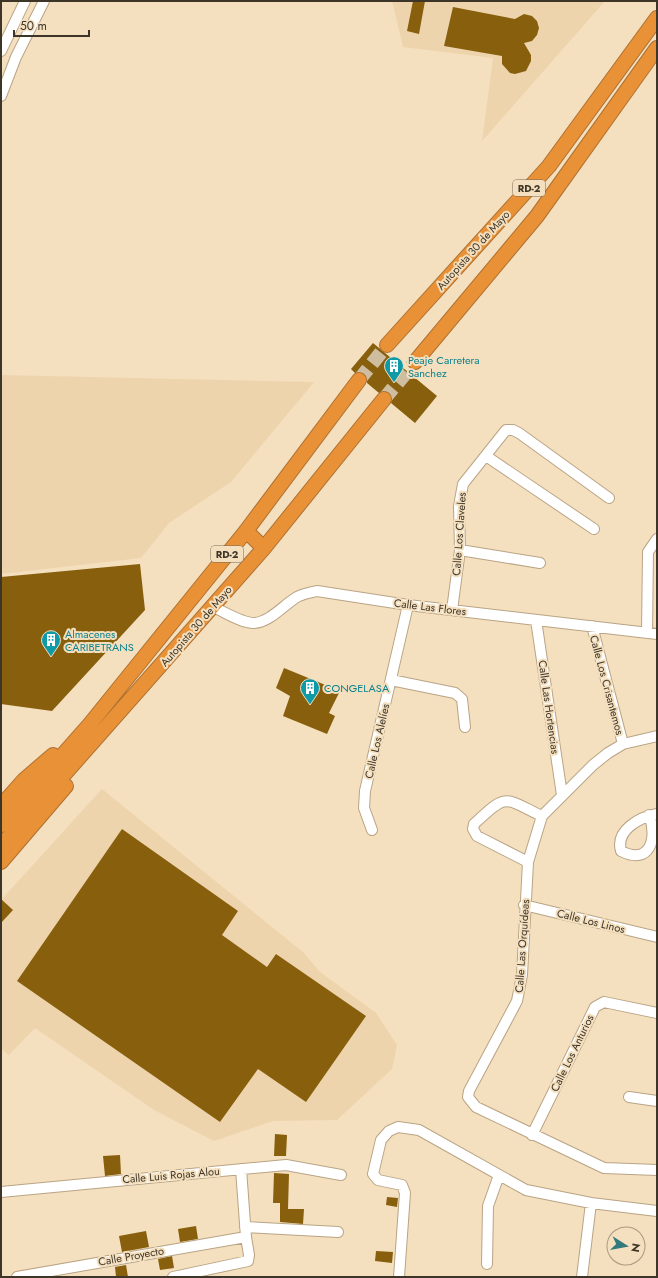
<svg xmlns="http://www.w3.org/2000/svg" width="658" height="1278" viewBox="0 0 658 1278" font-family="Jost,sans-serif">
<rect width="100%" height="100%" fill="#f4dfbe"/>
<!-- built -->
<path fill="#eed4ad" d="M392 1H605L482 141 493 58 403 47Z
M1 375 314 382 231 482 169 523 141 558 1 574Z
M102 789 304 953 320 972 376 1013 397 1045 392 1069 337 1120 273 1121 214 1141 154 1110 35 1028 9 1055 1 1049V900Z"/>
<!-- building -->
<path fill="#875f0d" d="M413 1H425L419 34 407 31Z
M453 7 515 19 524 14 532 16 537 21 539 28 537 35 532 41 524 43 531 55V61L526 71 515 74 510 73 502 64V56L444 46Z
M373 343 437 396 415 423 391 403 392 396 390 393 385 391 379 393 367 383V377L364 373 360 372 355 373 351 369Z
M140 564 145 610 52 711 1 704V577Z
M284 668 340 691 329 713 335 716 327 734 283 716 290 696 276 688Z
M122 829 238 911 222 935 267 967 276 954 366 1016 306 1102 258 1069 220 1122 17 981Z
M1 899 13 910 1 923Z
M275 1134 287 1135 286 1156H274Z
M120 1155 121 1174 105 1176 103 1156Z
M274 1173 289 1174 288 1209H304L303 1224 280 1222V1203H273Z
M387 1197 398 1198 397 1207 386 1205Z
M196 1226 198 1239 180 1242 178 1229Z
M146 1231 149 1247 122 1252 119 1236Z
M376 1251 393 1252 392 1263 375 1261Z
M172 1256 174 1268 160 1270 158 1259Z
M126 1265 128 1277H116L115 1267Z"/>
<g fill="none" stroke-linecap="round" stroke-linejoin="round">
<!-- highway-tunnel -->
<path stroke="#cfbda0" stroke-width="14" stroke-dasharray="14 7" stroke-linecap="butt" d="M359 380 387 345
M384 399 415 362"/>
<!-- minor casing -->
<g stroke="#b9a485" stroke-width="12">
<path id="minor" d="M1 51 25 1
M1 96 16 57 44 1
M486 456 594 529
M460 550 540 563
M213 607C225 612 241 623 254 623 269 622 282 607 294 599 300 594 309 593 317 591L408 605 657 634
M452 610 460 550 459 506 463 484 506 430H513L519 433 609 498
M536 620 562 795
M592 626 623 744
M647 633 648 552 657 539
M391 680 455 693 462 699 465 727
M657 736 623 744 608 753 593 765 542 816 528 862 522 975 517 1001 469 1091 468 1097 476 1107 604 1168 657 1170
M649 815C658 838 650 866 621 851 615 830 640 817 657 814
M372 830 364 808 365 791 408 605
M528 862 477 836 473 829 474 824C508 793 502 797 542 816
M524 905 657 937
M629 1097 657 1101
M532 1135 595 1007 604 1002 657 1013
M1 1192 286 1165 341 1175
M245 1227 338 1232
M487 1264 488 1206 499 1175
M17 1277 246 1237
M173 1277 248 1261 249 1255 246 1237 241 1169
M399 1277 405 1193 402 1185 378 1180 373 1174 381 1140 389 1131 398 1127 419 1130 526 1190 591 1203 657 1211
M582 1277 591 1203"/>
</g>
<!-- highway casing -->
<g stroke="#ad7132" stroke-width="16">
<path id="highway" d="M387 345 549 166 657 18
M415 362 537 216 657 48
M246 531 264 548
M1 806 24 780 53 755
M1 825 90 724 246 531 359 380
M1 846 264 548 384 399
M1 862 66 786"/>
</g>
<!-- minor -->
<use href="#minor" stroke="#fff" stroke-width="10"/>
<!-- highway -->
<use href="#highway" stroke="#e99137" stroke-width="14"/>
</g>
<!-- icons -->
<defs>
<g id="building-pin" transform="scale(1)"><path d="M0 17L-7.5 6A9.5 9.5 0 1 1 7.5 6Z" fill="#0f9aa8" stroke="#f4dfbe"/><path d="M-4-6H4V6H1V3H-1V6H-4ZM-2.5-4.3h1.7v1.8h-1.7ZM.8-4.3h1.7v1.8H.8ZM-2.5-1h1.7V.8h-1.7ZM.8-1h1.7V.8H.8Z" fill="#fff"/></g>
</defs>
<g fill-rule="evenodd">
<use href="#building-pin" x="394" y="366"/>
<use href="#building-pin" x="51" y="640"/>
<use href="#building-pin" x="310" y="688"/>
</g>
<g text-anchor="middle" stroke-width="4" stroke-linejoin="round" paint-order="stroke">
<!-- shield labels -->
<g fill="#f4dfbe" stroke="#746855" stroke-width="1">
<rect x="513" y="180" width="32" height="16" rx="3"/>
<rect x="211" y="546" width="32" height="16" rx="3"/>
</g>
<g font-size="10" font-weight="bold" fill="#3d3528">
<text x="529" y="192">RD-2</text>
<text x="227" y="558">RD-2</text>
</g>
<!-- street labels -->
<g font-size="11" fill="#3d3528" stroke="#f4dfbe">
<text transform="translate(473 250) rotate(-48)" y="4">Autopista 30 de Mayo</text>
<text transform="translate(459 534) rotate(-86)" y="4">Calle Los Claveles</text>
<text transform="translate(430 607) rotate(7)" y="4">Calle Las Flores</text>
<text transform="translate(196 626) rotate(-49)" y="4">Autopista 30 de Mayo</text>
<text transform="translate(607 685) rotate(75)" y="4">Calle Los Crisantemos</text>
<text transform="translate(549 707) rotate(82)" y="4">Calle Las Hortencias</text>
<text transform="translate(377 741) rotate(-77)" y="4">Calle Los Alelíes</text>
<text transform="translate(591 921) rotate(14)" y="4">Calle Los Linos</text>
<text transform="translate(522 946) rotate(-86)" y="4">Calle Las Orquídeas</text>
<text transform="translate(572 1053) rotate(-64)" y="4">Calle Los Anturios</text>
<text transform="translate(171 1175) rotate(-5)" y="4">Calle Luis Rojas Alou</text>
<text transform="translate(131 1256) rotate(-10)" y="4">Calle Proyecto</text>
</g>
<!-- culture labels -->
<g font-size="11" fill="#0d838f" stroke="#f4dfbe" text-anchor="start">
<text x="408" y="364">Peaje Carretera<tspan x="408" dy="13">Sanchez</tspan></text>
<text x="65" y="638">Almacenes<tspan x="65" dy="13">CARIBETRANS</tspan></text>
<text x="324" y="692">CONGELASA</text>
</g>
</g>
<!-- border -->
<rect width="658" height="1278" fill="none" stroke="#3d3528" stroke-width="4"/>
<!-- north arrow -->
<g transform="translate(626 1246) rotate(101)"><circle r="19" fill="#f4dfbe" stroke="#ab9b82"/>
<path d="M0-3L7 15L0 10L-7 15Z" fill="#317b7e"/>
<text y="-6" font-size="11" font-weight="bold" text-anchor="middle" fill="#3d3528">N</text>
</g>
<!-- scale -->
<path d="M14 30v6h75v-6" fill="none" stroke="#3d3528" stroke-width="2"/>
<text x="20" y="30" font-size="12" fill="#3d3528" stroke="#f4dfbe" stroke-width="3" paint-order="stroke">50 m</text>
</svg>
